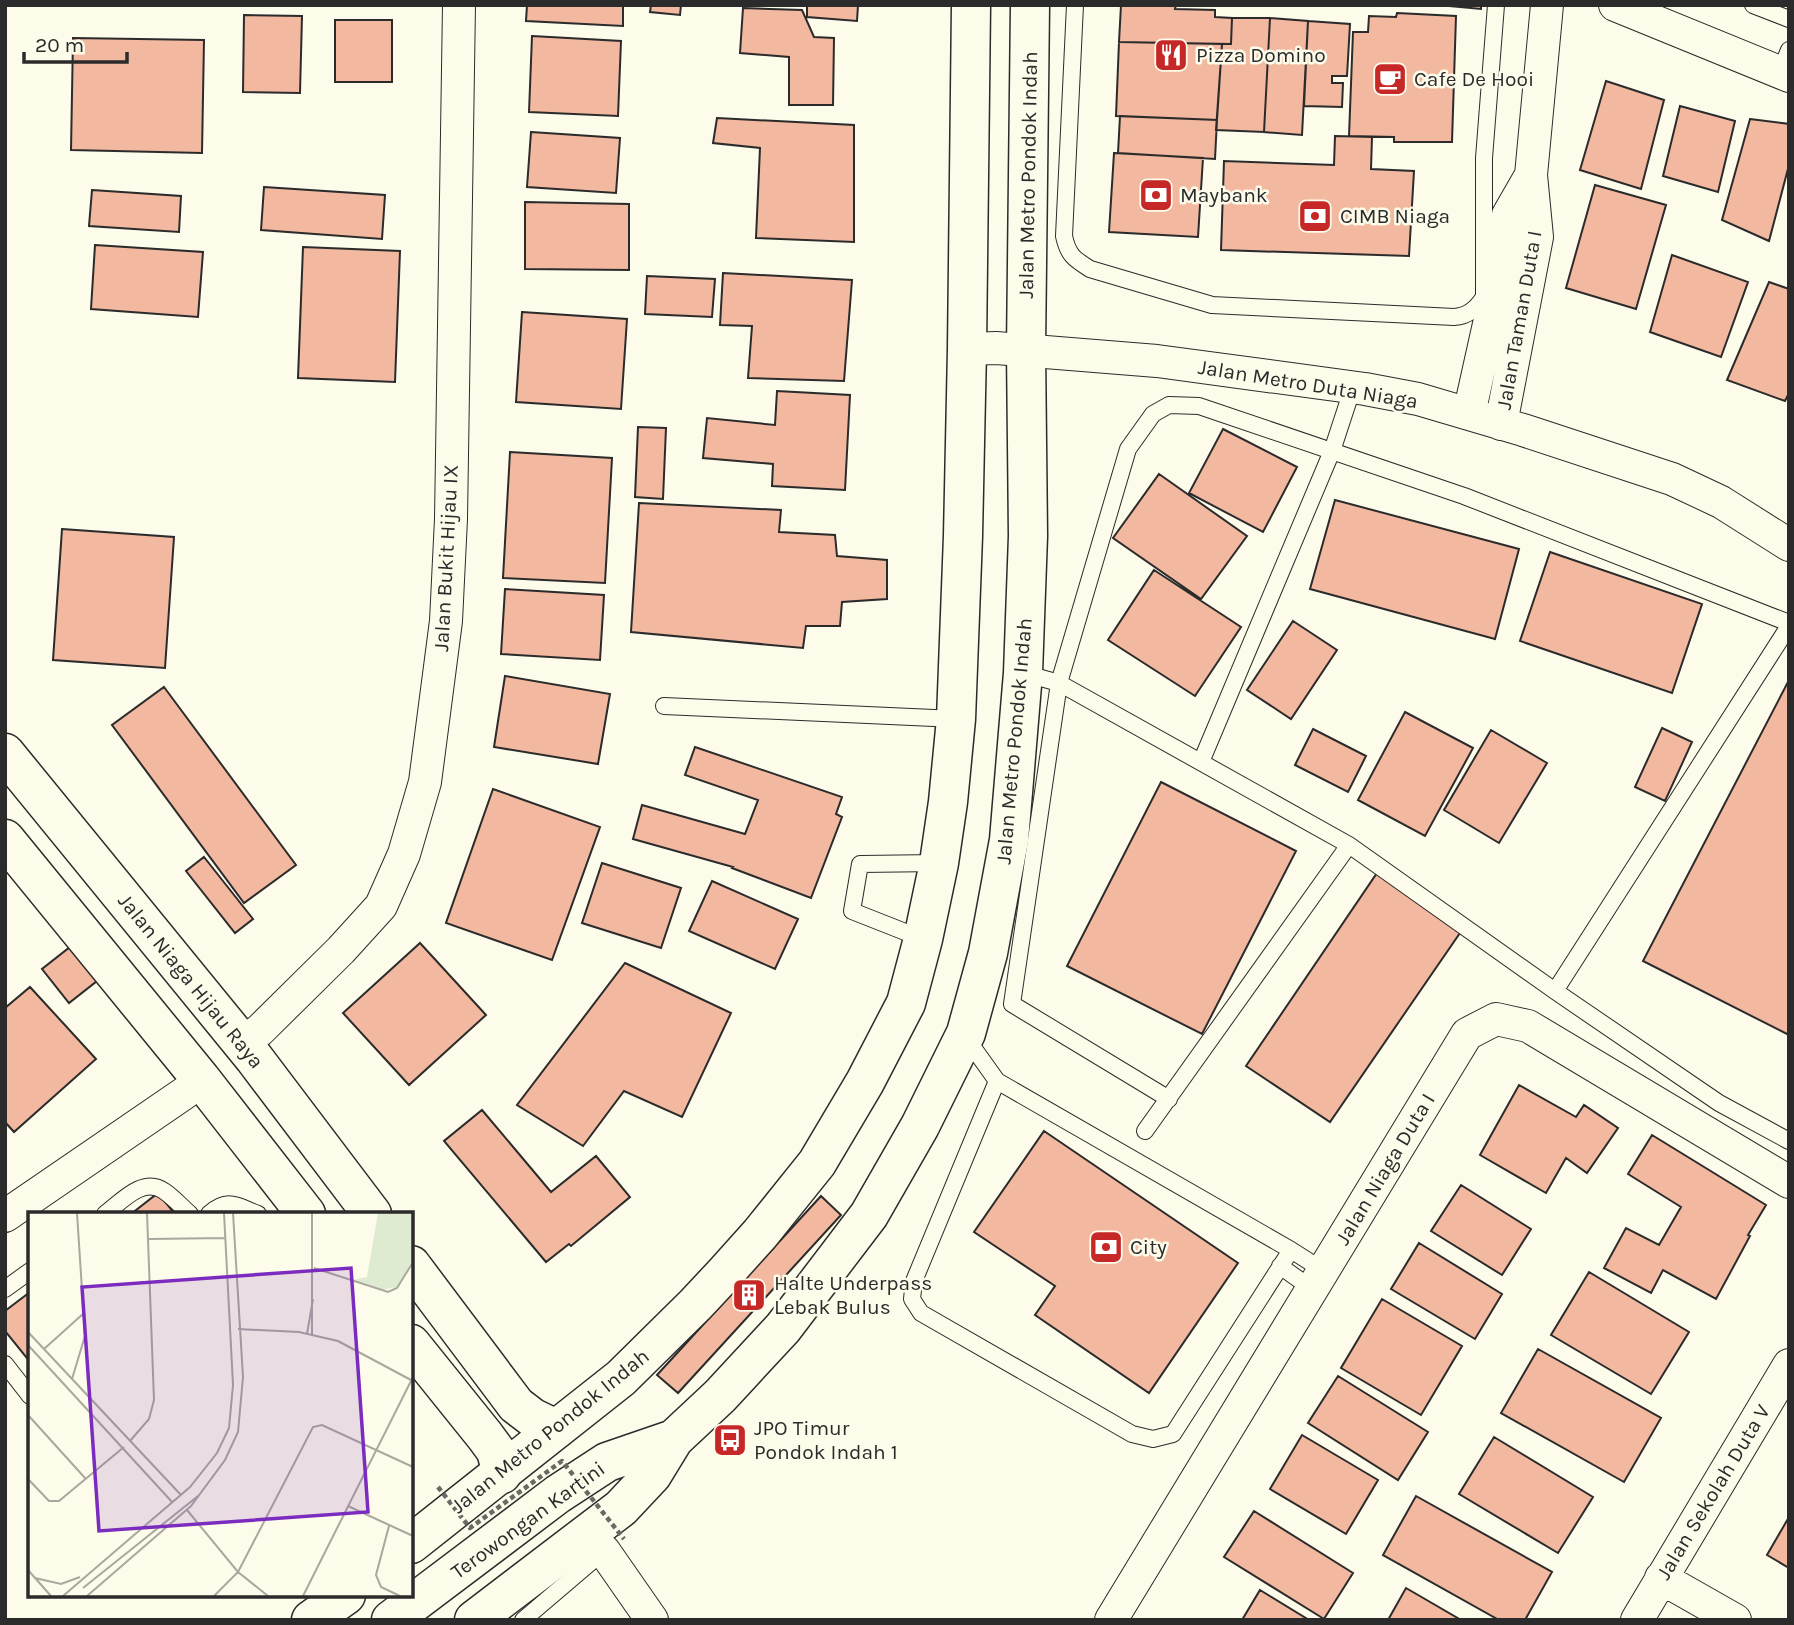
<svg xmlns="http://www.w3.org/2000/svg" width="1794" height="1625" viewBox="0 0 1794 1625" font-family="Karla,sans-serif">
<rect width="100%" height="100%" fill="#fdfbea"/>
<!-- building -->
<path fill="#f2b8a0" stroke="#2b2b2b" stroke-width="2" d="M527 5H623V26L526 21Z
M651 5H681L680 15 650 12Z
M807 5H858L857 21 807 17Z
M1121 5H1176L1175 9 1215 10V17L1232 18 1231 44 1119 42Z
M1438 5H1481V9Z
M743 8 802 10 814 37 834 38 833 105H789V57L740 53Z
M1397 13 1456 16 1452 142H1394V137L1349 136 1353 32H1368L1369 16 1396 17Z
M244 15 302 16 300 93 243 92Z
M1232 18H1270L1264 132 1216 130 1222 44H1231Z
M1270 18 1308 21 1302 135 1264 132Z
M335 20H392V82H335Z
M1308 21 1350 24 1347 76H1332V83H1343L1342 107 1304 106Z
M532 36 621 41 618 116 529 112Z
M73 38 204 40 202 153 71 150Z
M1119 42 1222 44 1217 120 1116 116Z
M1606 81 1664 100 1641 189 1580 170Z
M1680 106 1735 121 1718 192 1663 176Z
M1120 116 1217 120 1215 159 1118 153Z
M717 118 854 125V242L756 238 760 148 713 143Z
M1750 119 1789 124V165L1769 241 1722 220Z
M531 132 620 138 616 193 527 187Z
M1335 136 1372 137 1371 169 1414 171 1409 256 1221 250 1224 161 1334 165Z
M1114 153 1203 158 1198 237 1109 232Z
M1595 185 1666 205 1636 309 1566 288Z
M264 187 385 195 382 239 261 230Z
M92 190 181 196 179 232 89 226Z
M525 202 629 204V270L525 269Z
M95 245 203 252 198 317 91 309Z
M303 247 400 251 395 382 298 378Z
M1672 255 1748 282 1721 357 1650 332Z
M723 273 852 280 844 381 748 378 752 326 720 325Z
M647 276 715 279 712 317 645 314Z
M1769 282 1789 289V393L1785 401 1727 380Z
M522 312 627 319 621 409 516 402Z
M777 391 850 395 845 490 772 486 773 464 703 458 707 418 775 425Z
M638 427 666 428 663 499 635 497Z
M1223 429 1297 467 1263 532 1189 493Z
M510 452 612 458 605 583 503 578Z
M1159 474 1247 536 1201 599 1113 538Z
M1335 500 1519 549 1495 639 1310 589Z
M639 503 781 510 779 532 835 535 837 556 887 560V599L842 602 840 626H806L803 648 631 632Z
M62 529 174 537 165 668 53 660Z
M1550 552 1702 604 1672 693 1520 641Z
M1154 570 1241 627 1195 696 1108 640Z
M505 589 604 595 600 660 501 654Z
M1293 621 1337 650 1291 719 1247 690Z
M505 676 610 694 598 764 494 747Z
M1789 680V1035L1643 961Z
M164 687 296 865 244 903 112 725Z
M1405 712 1473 748 1425 836 1358 800Z
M1662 728 1692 742 1665 801 1635 787Z
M1313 729 1366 756 1348 792 1295 765Z
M1491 730 1547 763 1499 843 1444 810Z
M695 747 842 797 836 814 842 817 811 898 732 868 733 867 633 839 642 805 745 834 758 800 685 775Z
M1161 782 1296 851 1202 1034 1067 966Z
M493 789 600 827 552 960 446 923Z
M204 857 253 919 235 933 186 871Z
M602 863 681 888 661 948 582 923Z
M1377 873 1462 930 1330 1122 1246 1066Z
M712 881 798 919 775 969 689 931Z
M420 943 486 1015 409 1085 343 1013Z
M70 947 97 981 69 1003 42 969Z
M625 963 731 1013 682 1117 624 1091 583 1146 517 1105Z
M30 987 96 1059 14 1132 5 1122V1008Z
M1519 1085 1576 1117 1584 1105 1618 1128 1587 1173 1566 1158 1546 1193 1480 1155Z
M482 1110 551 1192 596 1156 630 1197 571 1246 569 1244 546 1262 444 1141Z
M1044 1131 1238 1263 1149 1393 1035 1315 1055 1286 974 1232Z
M1652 1135 1766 1205 1748 1235 1750 1236 1716 1299 1663 1270 1651 1293 1604 1268 1626 1228 1659 1245 1681 1207 1628 1174Z
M1461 1185 1531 1229 1502 1275 1431 1231Z
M158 1193 175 1214H131Z
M821 1196 841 1215 678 1393 657 1375Z
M1419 1243 1502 1294 1475 1339 1391 1289Z
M1589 1272 1689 1332 1651 1394 1551 1335Z
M30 1292V1362L5 1331V1311Z
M1382 1299 1462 1346 1421 1415 1341 1368Z
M1538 1349 1661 1418 1624 1482 1501 1413Z
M1338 1376 1428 1432 1398 1480 1308 1423Z
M1302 1435 1378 1480 1346 1534 1270 1489Z
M1494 1437 1593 1497 1558 1553 1459 1494Z
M1416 1496 1552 1572 1525 1620H1499L1383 1555Z
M1254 1511 1353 1573 1324 1619 1224 1557Z
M1789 1517V1568L1767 1555Z
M1406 1588 1461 1620H1388Z
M1260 1590 1309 1620H1242Z"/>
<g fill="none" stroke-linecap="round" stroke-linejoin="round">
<!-- lane casing -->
<g stroke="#2b2b2b" stroke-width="18">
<path id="lane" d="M1075 5 1064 236C1068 255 1074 259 1090 269L1212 305 1454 317C1468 316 1476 309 1484 297V158L1496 5
M1753 5 1789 19
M1780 72 1789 50
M1023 673 1059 683 1349 845 1555 991 1719 1103 1789 1141
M664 706 956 719
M1201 762 1332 451 1353 387
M923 939 852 911 860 864 939 863
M1555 991 1789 626
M967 1037 972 1046 997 1081 1291 1250 1324 1271
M997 1081 914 1281 912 1299 921 1313 1132 1434 1153 1439 1173 1434 1291 1250
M1169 1099 1012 1004 1059 683 1128 449 1153 414 1169 405 1199 406 1464 496 1789 623
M1145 1131 1349 845
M105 1214C121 1202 143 1176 164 1191 173 1197 181 1206 190 1214
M209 1214C228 1197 237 1206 258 1214
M1280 1266 1312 1289
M5 1289 30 1271
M5 1364 30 1396
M523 1620 604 1551"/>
</g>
<!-- street casing -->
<g stroke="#2b2b2b" stroke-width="34">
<path id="street" d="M1615 5 1789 76
M967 349 996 348 1157 361 1365 389 1418 399 1523 430 1672 479 1721 502 1789 545
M1469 414 1497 288 1508 215 1531 175
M1501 424 1537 237 1531 175 1547 5
M242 1044 260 1030 341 950 381 906 404 854 425 782 446 621 451 519 459 5
M5 1216 186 1092 201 1079
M583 1537 598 1545 604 1551 652 1620
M1661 1578 1735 1620
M1111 1620 1467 1034 1496 1019 1528 1026 1789 1182
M1637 1620 1789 1365"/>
</g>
<!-- secondary casing -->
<g stroke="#2b2b2b" stroke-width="41">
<path id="secondary" d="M5 753 254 1058 372 1214
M5 839 201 1079 306 1214
M411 1265 516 1405 533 1418 556 1429
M411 1344 485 1436 496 1451 502 1474"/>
</g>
<!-- highway casing -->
<g stroke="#2b2b2b" stroke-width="41">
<path id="highway" d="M411 1544 621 1378 696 1304 725 1273 760 1234 817 1163 865 1082 906 1003 923 939 939 863 948 802 956 719 963 536 967 349 971 5
M311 1620 346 1595
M391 1620 558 1494 607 1462 674 1439
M474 1620 621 1508 652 1475 674 1439 720 1396 783 1328 869 1215 920 1126 966 1033 988 953 1009 840 1023 673 1028 536 1026 350 1030 5"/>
</g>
<!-- lane -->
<use href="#lane" stroke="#fdfbea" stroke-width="16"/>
<!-- street -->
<use href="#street" stroke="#fdfbea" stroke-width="32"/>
<!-- secondary -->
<use href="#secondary" stroke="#fdfbea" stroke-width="38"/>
<!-- highway -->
<use href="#highway" stroke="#fdfbea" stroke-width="38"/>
<!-- path-bridge -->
<path stroke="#6a6964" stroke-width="4.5" stroke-dasharray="5 3.5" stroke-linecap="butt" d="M438 1487 470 1528 562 1461 624 1539"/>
</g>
<!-- icons -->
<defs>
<g id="restaurant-square" transform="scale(1.75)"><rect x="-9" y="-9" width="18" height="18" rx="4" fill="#c62828" stroke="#fdfbea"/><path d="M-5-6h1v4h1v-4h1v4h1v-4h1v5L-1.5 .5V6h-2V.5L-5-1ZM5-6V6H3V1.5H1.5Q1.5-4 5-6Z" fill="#fff"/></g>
<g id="cafe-square" transform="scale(1.75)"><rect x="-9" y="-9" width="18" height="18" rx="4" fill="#c62828" stroke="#fdfbea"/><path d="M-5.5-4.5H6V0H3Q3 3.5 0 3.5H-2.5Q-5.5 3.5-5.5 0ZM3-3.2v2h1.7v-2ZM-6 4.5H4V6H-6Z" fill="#fff"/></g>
<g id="bank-square" transform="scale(1.75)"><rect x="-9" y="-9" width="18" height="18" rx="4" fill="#c62828" stroke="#fdfbea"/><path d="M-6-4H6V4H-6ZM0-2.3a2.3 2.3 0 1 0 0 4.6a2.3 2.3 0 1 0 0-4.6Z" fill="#fff"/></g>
<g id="building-square" transform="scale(1.75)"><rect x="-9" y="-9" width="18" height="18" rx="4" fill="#c62828" stroke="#fdfbea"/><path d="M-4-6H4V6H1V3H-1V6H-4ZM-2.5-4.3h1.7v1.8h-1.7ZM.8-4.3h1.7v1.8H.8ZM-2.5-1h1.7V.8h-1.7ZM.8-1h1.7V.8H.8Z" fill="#fff"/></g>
<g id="bus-square" transform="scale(1.75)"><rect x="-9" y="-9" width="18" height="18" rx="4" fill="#c62828" stroke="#fdfbea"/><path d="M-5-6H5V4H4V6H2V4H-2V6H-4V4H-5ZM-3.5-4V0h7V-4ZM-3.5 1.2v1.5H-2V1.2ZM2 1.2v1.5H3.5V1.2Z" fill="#fff"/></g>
</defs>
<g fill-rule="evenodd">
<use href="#restaurant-square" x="1171" y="55"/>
<use href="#cafe-square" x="1390" y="79"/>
<use href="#bank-square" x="1156" y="195"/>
<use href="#bank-square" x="1315" y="216"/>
<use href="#bank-square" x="1106" y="1247"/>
<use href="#building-square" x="749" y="1295"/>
<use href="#bus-square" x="730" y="1440"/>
</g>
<g text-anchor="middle" stroke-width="5" stroke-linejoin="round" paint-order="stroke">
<!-- poi labels -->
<g font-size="21" fill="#2b2b2b" stroke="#fdfbea" text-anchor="start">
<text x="1196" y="62">Pizza Domino</text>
<text x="1414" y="86">Cafe De Hooi</text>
<text x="1180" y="202">Maybank</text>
<text x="1340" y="223">CIMB Niaga</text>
<text x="1130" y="1254">City</text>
<text x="774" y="1290">Halte Underpass<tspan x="774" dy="24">Lebak Bulus</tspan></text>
<text x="754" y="1435">JPO Timur<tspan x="754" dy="24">Pondok Indah 1</tspan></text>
</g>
<!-- street labels -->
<g font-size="21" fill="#2b2b2b" stroke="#fdfbea">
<text transform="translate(1028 175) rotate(-89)" y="7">Jalan Metro Pondok Indah</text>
<text transform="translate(1519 320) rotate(-80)" y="7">Jalan Taman Duta I</text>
<text transform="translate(1308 384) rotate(9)" y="7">Jalan Metro Duta Niaga</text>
<text transform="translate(446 558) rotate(-87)" y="7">Jalan Bukit Hijau IX</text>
<text transform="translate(1014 741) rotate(-85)" y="7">Jalan Metro Pondok Indah</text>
<text transform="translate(191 981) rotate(51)" y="7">Jalan Niaga Hijau Raya</text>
<text transform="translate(1385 1169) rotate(-59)" y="7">Jalan Niaga Duta I</text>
<text transform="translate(550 1431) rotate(-39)" y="7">Jalan Metro Pondok Indah</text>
<text transform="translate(1713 1492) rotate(-59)" y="7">Jalan Sekolah Duta V</text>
<text transform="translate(528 1520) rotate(-36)" y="7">Terowongan Kartini</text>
</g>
</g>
<!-- overview -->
<g transform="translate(28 1212)">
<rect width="385" height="385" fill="#fdfbea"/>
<path d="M350 1H385V47L369 75 353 78 324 68 339 65Z" fill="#deebd1"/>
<path fill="none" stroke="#a9a89e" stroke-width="2" d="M121 27 197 26M286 56 360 80 369 76 385 50M210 117 271 120 310 129 383 168M0 120 153 283M279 122 285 87M284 123V1M0 133 145 291M16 137 56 101M44 167 57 124 49 1M0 203 57 266M102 229 121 207 126 188 119 1M0 267 21 289H31L96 235M320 294 385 324M159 298 210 360 240 384M361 314 348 363 353 375 372 384M0 358 23 384M0 360V382M7 366 33 372 52 365M55 376 170 284M35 384 162 275 189 241 201 216 205 173 196 1M59 384 163 294 197 248 210 220 215 165 205 1M186 384 210 360 285 215 294 213 385 255M275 384 385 165"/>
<path fill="#7b2cbf" fill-opacity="0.15" stroke="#7b2cbf" stroke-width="3.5" d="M323 56 340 300 71 319 54 75Z"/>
<rect width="385" height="385" fill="none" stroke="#2b2b2b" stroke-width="3.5"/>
</g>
<!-- border -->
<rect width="1794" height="1625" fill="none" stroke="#2b2b2b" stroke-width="14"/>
<!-- scale -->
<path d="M24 52v10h103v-10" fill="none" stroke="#2b2b2b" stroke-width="3.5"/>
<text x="35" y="52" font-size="21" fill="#2b2b2b" stroke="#fdfbea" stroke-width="5" paint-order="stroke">20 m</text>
</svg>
